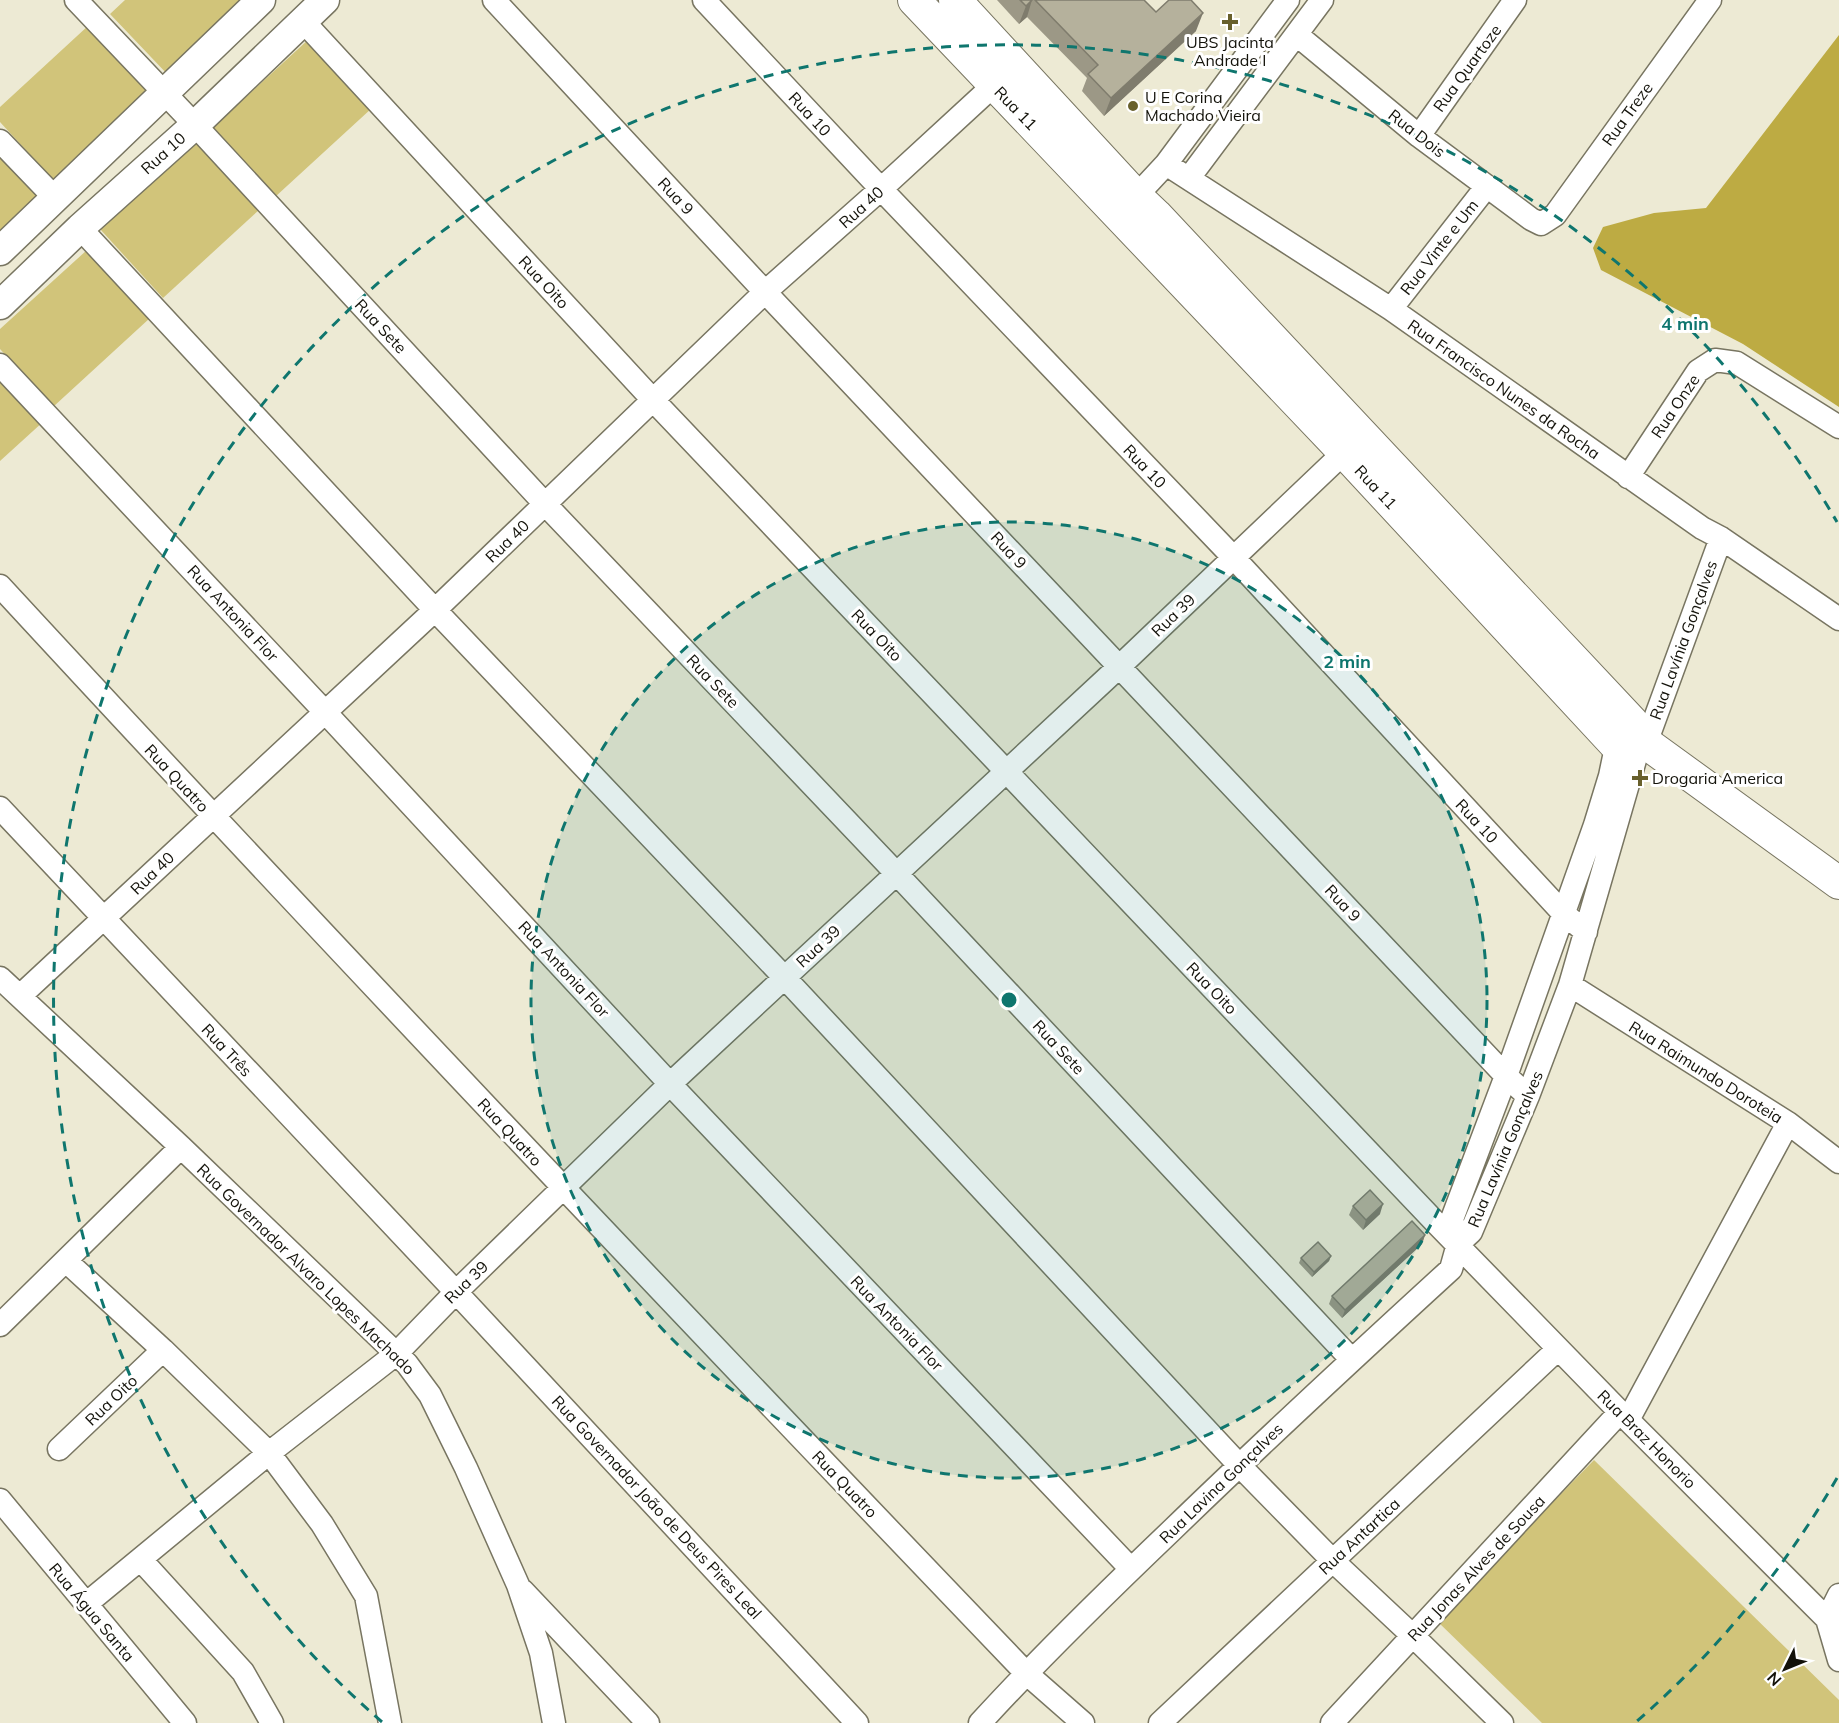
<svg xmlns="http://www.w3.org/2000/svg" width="1839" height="1723" viewBox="0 0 1839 1723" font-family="Mulish,sans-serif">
<rect width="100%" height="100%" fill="#edead4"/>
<!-- green -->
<path fill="#d1c47a" d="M125 0H253L170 77 110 14Z
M89 25 153 94 55 182 0 122V107Z
M309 39 372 108 275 197 212 128Z
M197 141 259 210 163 298 100 229Z
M0 148 44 196 0 236Z
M87 250 150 318 53 407 0 349V329Z
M0 372 44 421 0 461Z
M1594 1460 1839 1700V1723H1542L1437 1621Z"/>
<!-- forest -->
<path fill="#bdab43" d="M1839 35V407L1743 344 1601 270 1593 248 1603 227 1654 213 1706 208Z"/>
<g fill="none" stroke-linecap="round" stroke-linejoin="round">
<!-- minor casing -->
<g stroke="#787561" stroke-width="25">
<path id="minor" d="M76 0 195 125 545 504 896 873 1352 1360
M494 0 765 292 1506 1076 1528 1096
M704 0 881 189 1233 557 1563 913 1586 932
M303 21 653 400 1437 1224 1620 1412 1839 1631
M1297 35 1419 136 1531 219 1541 224 1555 215 1710 0
M1419 136 1515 0
M0 141 55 198
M1166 164 1391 309 1702 528 1721 538 1839 619
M1189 178 1322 0
M1126 207 1166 164 1288 0
M80 228 435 610 784 977 1239 1465 1333 1561 1413 1636 1502 1723
M1391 309 1487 186
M0 365 325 712 670 1084 1131 1569
M1628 477 1698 371 1715 360 1737 363 1839 427
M0 586C338 952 681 1313 1026 1673L1083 1723
M1646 743 1721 538
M0 808 456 1292 857 1723
M0 978 181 1147 407 1364 430 1395 466 1468 518 1585 541 1653 554 1723
M1570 985 1788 1123 1839 1162
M20 996 435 610 765 292 881 189 994 85
M1458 1244 1471 1232 1528 1096 1570 985 1637 753 1638 741
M1458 1244 1452 1219 1506 1076 1595 825 1610 776 1615 752 1614 743
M66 1261 163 1350 269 1453 322 1524 366 1596 390 1723
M0 1325 181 1147
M1628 1420 1788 1123
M59 1449 163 1350
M0 1500 185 1723
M141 1560 243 1672 272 1723
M523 1591 648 1723
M1839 1595 1827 1619 1839 1660
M86 1604 269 1453 396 1354 456 1292 670 1084 1120 666 1354 443
M980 1723C1041 1656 1106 1593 1172 1530 1264 1441 1357 1355 1451 1269L1458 1244
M1160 1723 1558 1349
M1332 1723 1620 1412"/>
</g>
<!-- tertiary casing -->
<g stroke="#787561" stroke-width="31">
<path id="tertiary" d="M0 251 261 0
M0 305 80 228 195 125 325 0"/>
</g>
<!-- secondary casing -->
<g stroke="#787561" stroke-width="34">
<path id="secondary" d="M914 0 1345 453 1614 743 1638 741 1646 743 1839 883
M955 0 1136 196 1156 215 1632 722 1636 729 1638 741"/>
</g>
<!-- minor -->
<use href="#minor" stroke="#fff" stroke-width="22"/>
<!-- tertiary -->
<use href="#tertiary" stroke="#fff" stroke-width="28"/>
<!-- secondary -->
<use href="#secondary" stroke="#fff" stroke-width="32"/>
</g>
<!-- wall -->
<path fill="#9c9886" d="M997 0H1144L1156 12 1196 31 1104 116 1082 91 1087 78 1027 17 1019 24Z
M1353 1206 1380 1214 1363 1230 1349 1215Z
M1425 1235 1422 1244 1342 1318 1329 1304 1332 1296Z
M1331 1256 1329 1261 1312 1277 1299 1263 1301 1258Z"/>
<!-- shaded-wall -->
<path fill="#7f7c6d" d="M1032 0 1027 17 1019 24 1026 6Z
M1203 13 1196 31 1104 116 1111 98Z
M1383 1204 1380 1214 1363 1230 1366 1220Z
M1425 1235 1422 1244 1342 1318 1345 1310Z
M1331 1256 1329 1261 1312 1277 1314 1272Z"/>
<!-- building -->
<path fill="#b5b19c" stroke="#7f7c6d" stroke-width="1.5" d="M1020 0H1032L1026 6Z
M1035 0H1144L1156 12 1169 0H1191L1203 13 1111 98 1088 74 1098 65Z
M1370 1190 1383 1204 1366 1220 1353 1206Z
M1412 1221 1425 1235 1345 1310 1332 1296Z
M1318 1242 1331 1256 1314 1272 1301 1258Z"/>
<!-- distance rings -->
<circle cx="1009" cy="1000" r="478" fill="#0f766e" fill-opacity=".12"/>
<g fill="none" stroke="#0f766e" stroke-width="3" stroke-dasharray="10 8">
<circle cx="1009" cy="1000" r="478"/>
<path d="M1837 1478A956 956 0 0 1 1636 1722M382 1722A956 956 0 1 1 1837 522"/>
</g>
<!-- markers -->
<g fill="#68602c" stroke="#fff" stroke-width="2">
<path d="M1227 13h6v6h6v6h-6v6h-6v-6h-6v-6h6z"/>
<circle cx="1133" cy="106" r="6"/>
<path d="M1637 769h6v6h6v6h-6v6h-6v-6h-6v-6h6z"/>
</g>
<g text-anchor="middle" stroke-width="6" stroke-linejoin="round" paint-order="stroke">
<!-- poi labels -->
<g font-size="16" fill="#13120a" stroke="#fff" text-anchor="start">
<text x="1230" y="48" text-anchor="middle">UBS Jacinta<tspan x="1230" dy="18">Andrade I</tspan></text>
<text x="1145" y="103">U E Corina<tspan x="1145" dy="18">Machado Vieira</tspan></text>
<text x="1652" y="784">Drogaria America</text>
</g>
<!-- street labels -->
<g font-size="16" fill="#13120a" stroke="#fff">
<text transform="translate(1467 68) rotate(-54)" y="6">Rua Quartoze</text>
<text transform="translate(1016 108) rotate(46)" y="6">Rua 11</text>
<text transform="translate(810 114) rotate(47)" y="6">Rua 10</text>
<text transform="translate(1627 114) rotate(-54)" y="6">Rua Treze</text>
<text transform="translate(1417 133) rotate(38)" y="6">Rua Dois</text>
<text transform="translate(163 153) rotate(-42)" y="6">Rua 10</text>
<text transform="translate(676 196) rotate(47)" y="6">Rua 9</text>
<text transform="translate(861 207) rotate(-42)" y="6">Rua 40</text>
<text transform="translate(1439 247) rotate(-52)" y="6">Rua Vinte e Um</text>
<text transform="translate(544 282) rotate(47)" y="6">Rua Oito</text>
<text transform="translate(381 326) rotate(47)" y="6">Rua Sete</text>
<text transform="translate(1504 389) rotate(35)" y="6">Rua Francisco Nunes da Rocha</text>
<text transform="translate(1675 406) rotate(-56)" y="6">Rua Onze</text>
<text transform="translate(1145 466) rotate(46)" y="6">Rua 10</text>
<text transform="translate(1376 487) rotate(47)" y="6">Rua 11</text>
<text transform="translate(507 541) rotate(-44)" y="6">Rua 40</text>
<text transform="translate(1009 550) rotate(47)" y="6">Rua 9</text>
<text transform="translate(233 613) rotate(47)" y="6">Rua Antonia Flor</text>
<text transform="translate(1173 615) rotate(-44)" y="6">Rua 39</text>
<text transform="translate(877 635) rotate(46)" y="6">Rua Oito</text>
<text transform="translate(1683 640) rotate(-70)" y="6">Rua Lavínia Gonçalves</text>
<text transform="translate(713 681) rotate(46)" y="6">Rua Sete</text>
<text transform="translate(177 778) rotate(47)" y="6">Rua Quatro</text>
<text transform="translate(1477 821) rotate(47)" y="6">Rua 10</text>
<text transform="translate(152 873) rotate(-44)" y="6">Rua 40</text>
<text transform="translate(1343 903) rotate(47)" y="6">Rua 9</text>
<text transform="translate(818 946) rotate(-43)" y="6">Rua 39</text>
<text transform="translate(564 969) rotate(47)" y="6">Rua Antonia Flor</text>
<text transform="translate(1212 988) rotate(46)" y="6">Rua Oito</text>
<text transform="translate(1059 1047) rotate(47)" y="6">Rua Sete</text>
<text transform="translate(227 1050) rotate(47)" y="6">Rua Três</text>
<text transform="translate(1706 1072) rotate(32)" y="6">Rua Raimundo Doroteia</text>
<text transform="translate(510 1132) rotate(47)" y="6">Rua Quatro</text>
<text transform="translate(1505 1149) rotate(-67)" y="6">Rua Lavínia Gonçalves</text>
<text transform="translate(306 1269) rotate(44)" y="6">Rua Governador Alvaro Lopes Machado</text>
<text transform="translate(466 1282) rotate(-44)" y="6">Rua 39</text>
<text transform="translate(897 1323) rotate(46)" y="6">Rua Antonia Flor</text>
<text transform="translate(111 1400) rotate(-44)" y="6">Rua Oito</text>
<text transform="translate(1647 1439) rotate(45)" y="6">Rua Braz Honorio</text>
<text transform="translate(1221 1483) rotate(-44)" y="6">Rua Lavina Gonçalves</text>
<text transform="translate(845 1484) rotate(46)" y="6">Rua Quatro</text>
<text transform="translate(657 1507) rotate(47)" y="6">Rua Governador João de Deus Pires Leal</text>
<text transform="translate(1359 1536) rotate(-43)" y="6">Rua Antartica</text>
<text transform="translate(1476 1568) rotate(-47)" y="6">Rua Jonas Alves de Sousa</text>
<text transform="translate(92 1612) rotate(50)" y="6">Rua Água Santa</text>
</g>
</g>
<circle cx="1009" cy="1000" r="9" fill="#0f766e" stroke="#fff" stroke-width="3"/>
<g font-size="18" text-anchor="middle" font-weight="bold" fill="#0f766e" stroke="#fff" stroke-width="6" stroke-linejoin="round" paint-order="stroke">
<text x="1685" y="330">4 min</text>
<text x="1347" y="668">2 min</text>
</g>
<!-- north arrow -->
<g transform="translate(1785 1669) rotate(227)" stroke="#ffffff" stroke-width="4.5" paint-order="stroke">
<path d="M0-4.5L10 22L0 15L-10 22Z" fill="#13120a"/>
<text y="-9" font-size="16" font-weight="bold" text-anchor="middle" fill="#13120a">N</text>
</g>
</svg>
